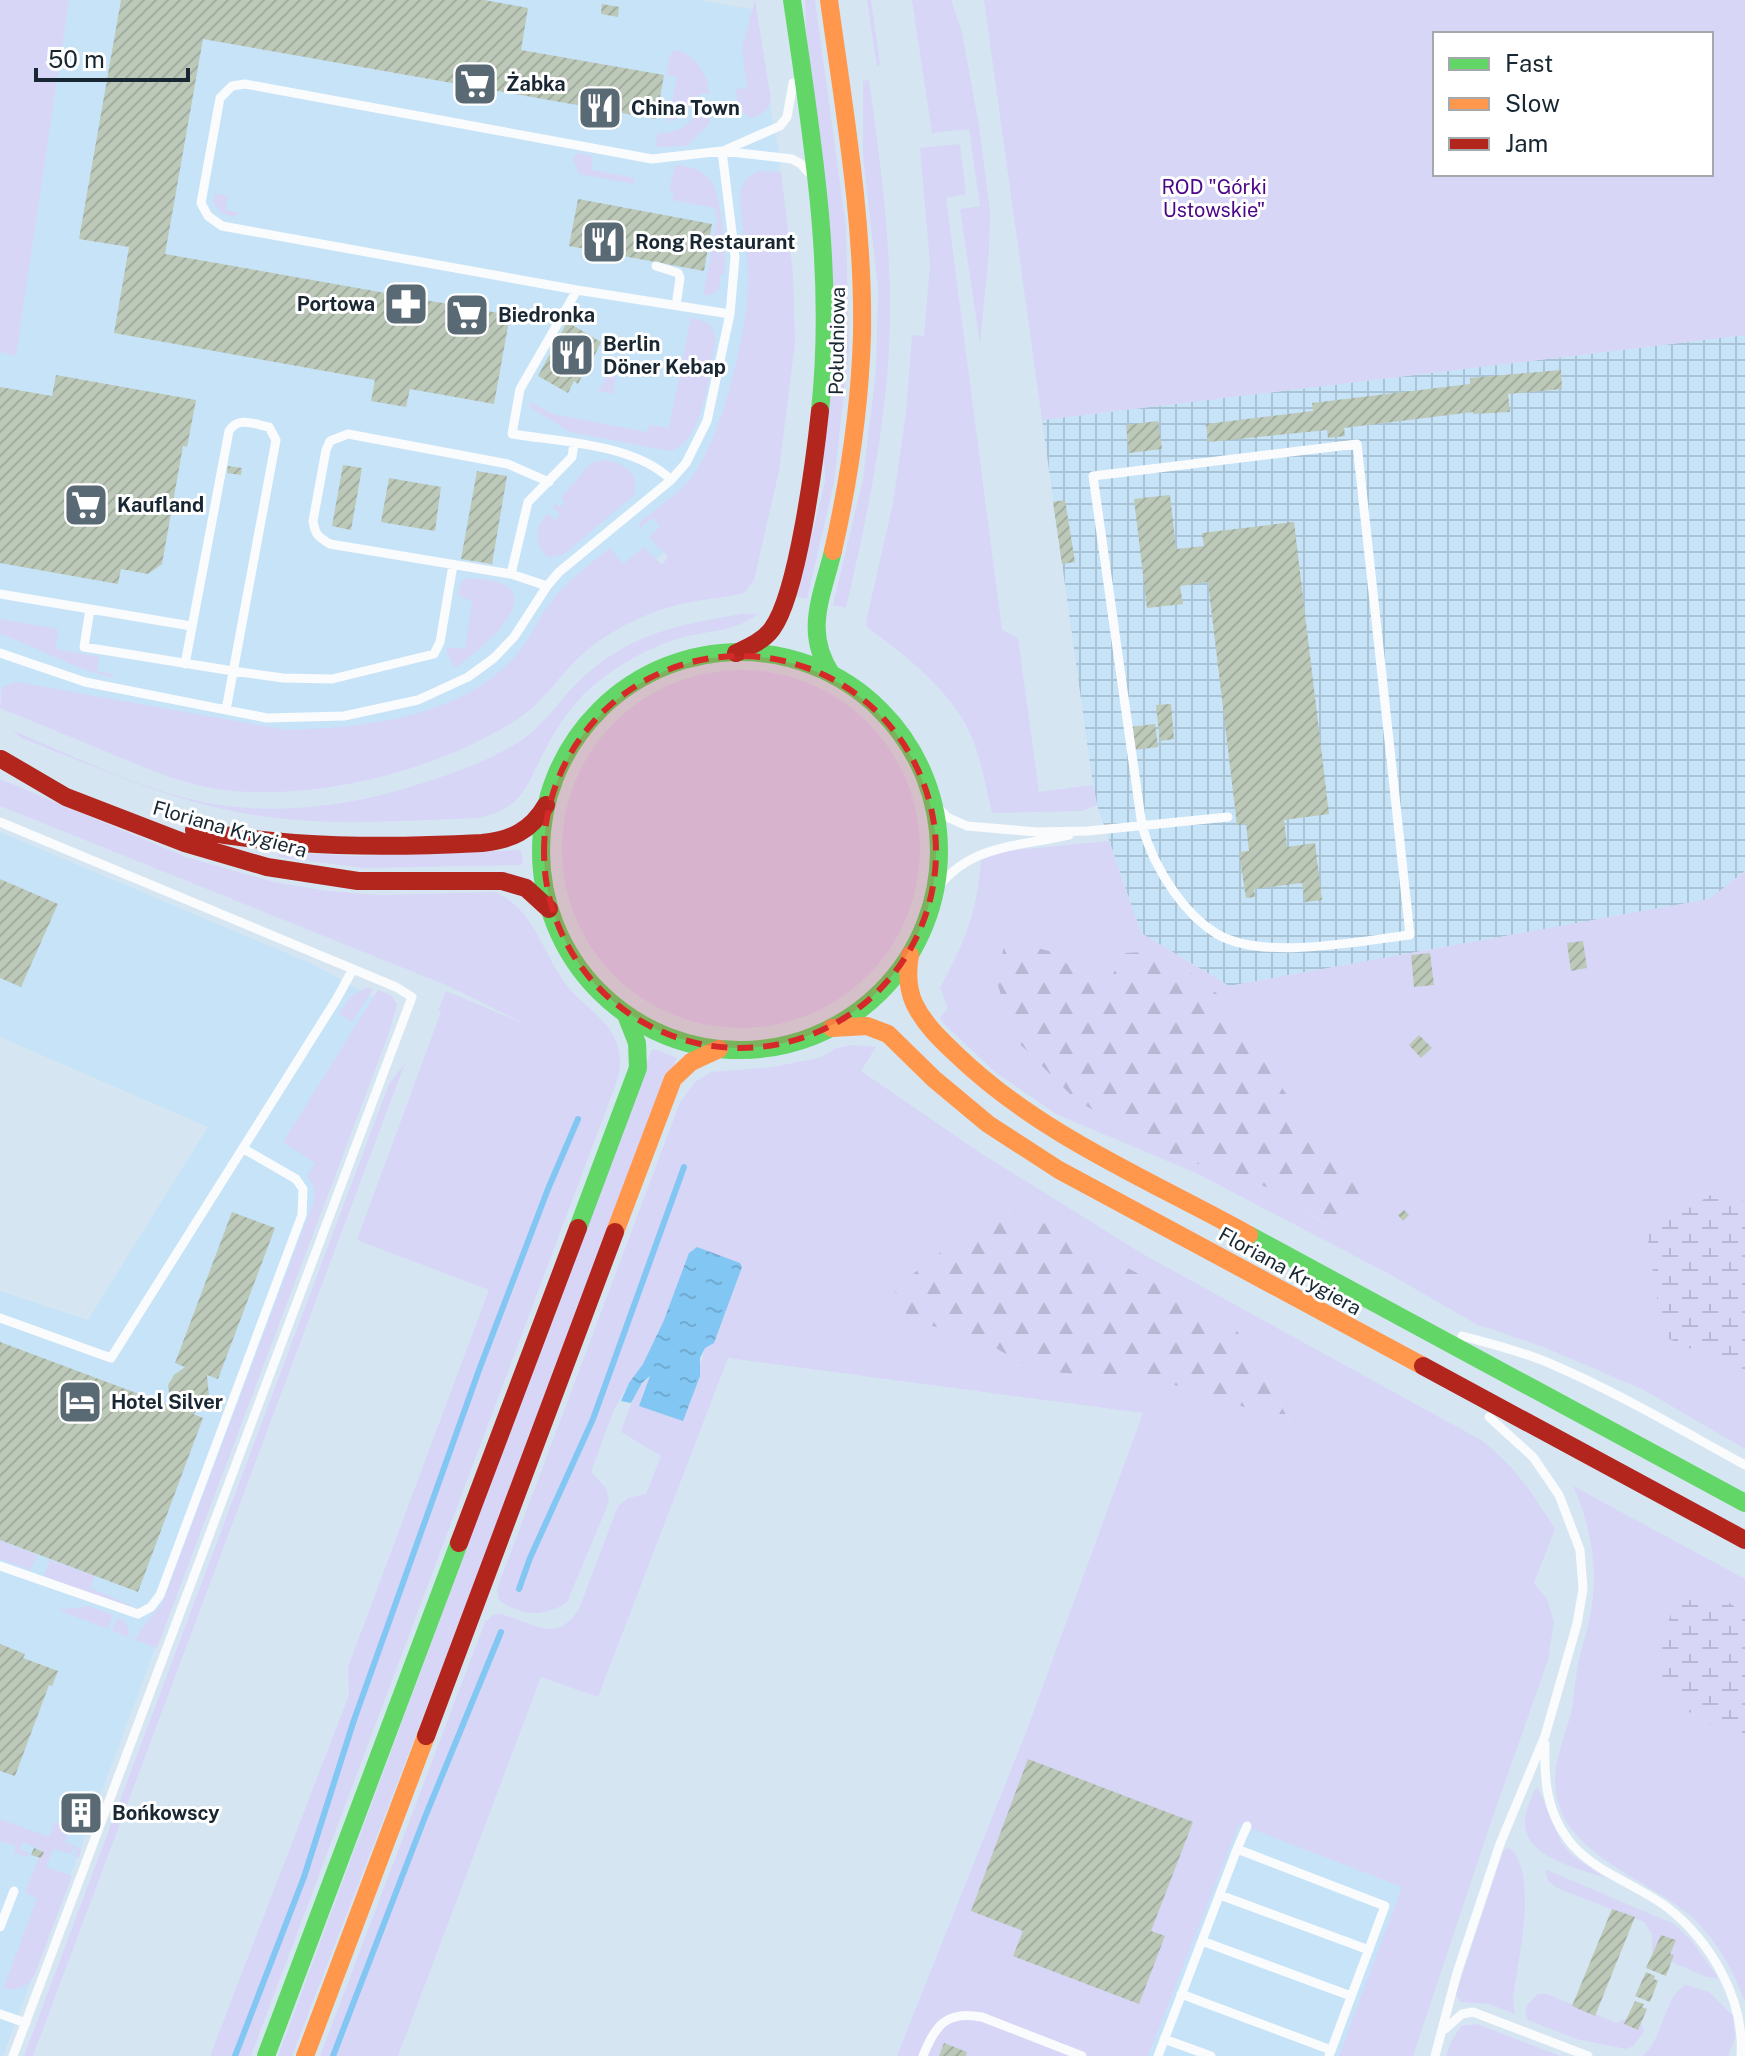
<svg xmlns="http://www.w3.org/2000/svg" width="1745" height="2056" viewBox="0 0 1745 2056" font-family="'Public Sans',sans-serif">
<defs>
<pattern id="industrial-grid" width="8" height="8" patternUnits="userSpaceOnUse" patternTransform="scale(2)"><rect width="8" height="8" fill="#c7e3f7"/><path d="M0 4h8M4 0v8" fill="none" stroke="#aac3d4"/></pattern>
<pattern id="forest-firs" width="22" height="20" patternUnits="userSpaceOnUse" patternTransform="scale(2)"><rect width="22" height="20" fill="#d7d6f7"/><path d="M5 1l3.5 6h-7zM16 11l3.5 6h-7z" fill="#b8b8d4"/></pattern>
<pattern id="wetland-marsh" width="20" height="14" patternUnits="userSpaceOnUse" patternTransform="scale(2)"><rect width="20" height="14" fill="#d7d6f7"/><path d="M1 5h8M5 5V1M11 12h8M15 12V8" fill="none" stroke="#b8b8d4"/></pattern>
<pattern id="water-ripples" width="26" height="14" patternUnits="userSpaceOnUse" patternTransform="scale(2)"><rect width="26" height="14" fill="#82c6f3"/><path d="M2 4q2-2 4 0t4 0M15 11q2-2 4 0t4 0" fill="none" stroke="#70aad1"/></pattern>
<pattern id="building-hatch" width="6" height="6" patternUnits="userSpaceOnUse" patternTransform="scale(2)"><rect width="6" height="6" fill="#bdc9b8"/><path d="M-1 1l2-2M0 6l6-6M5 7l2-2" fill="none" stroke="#a2ad9f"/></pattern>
</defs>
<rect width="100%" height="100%" fill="#d5e6f2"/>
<!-- built -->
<path fill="#c7e3f7" d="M69 0H698L751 9 780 158 770 369 711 490 661 556 542 659 447 710 244 748 0 693V352L16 355Z
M0 832 310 963 394 1008 3 2056H0V1291L88 1320 208 1127 0 1037Z
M1025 1735 1413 1887 1350 2056H897Z"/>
<!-- industrial -->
<path fill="url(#industrial-grid)" d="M1745 335V871L1710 899 1229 986 1141 933 1097 805 1093 785 1042 420Z"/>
<!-- green -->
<path fill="#d7d6f7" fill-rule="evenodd" d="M0 0H69L16 356 0 352Z
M755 0 771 100C767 112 761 116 749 118L738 107 736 89 747 88 742 48Z
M805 0H815L846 227 849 349 834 483 807 599 797 597 825 481Z
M867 0H871L880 64 877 67Z
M912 0H951L962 32 979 126 990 212 989 251 980 344 960 209 980 206 969 129 932 133Z
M984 0H1745V335L1042 420ZM1435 34H1711V174H1435Z
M674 50C693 52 710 76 709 94H701L683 116 668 122 677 77 667 76 669 57Z
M869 80C881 168 894 260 889 349 884 437 866 522 846 608L833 605 863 479 876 370 878 288 863 157V81Z
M701 107H709L710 123 687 146 655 147 658 133C679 134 690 125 701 107Z
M960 144 966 194 946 198 1002 630 1018 638 1039 792 1093 785 1097 805 1082 811 992 813C985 784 980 750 965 723 942 683 903 654 867 627L866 622 893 503 906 413 912 335 924 336 930 264 920 148Z
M577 153 592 156V170L635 178 634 184 579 174 573 160Z
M675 166C688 165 700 169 709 179 723 193 725 254 725 274H721L719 289 716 293 703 296 717 221 715 208 672 200 674 192 669 190Z
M758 171 781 172 793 274 795 343 779 471 754 580 745 593C729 597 713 598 697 601 658 607 618 625 587 650 563 670 544 702 519 718 440 771 310 803 216 789 181 783 145 768 112 754 75 739 37 723 0 708L2 687 17 682 286 730C366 728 463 718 518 653 530 639 537 621 548 606 565 582 588 566 610 548L623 564 644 547 662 565 668 557 649 537 660 526 652 518 640 528 639 523C656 509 676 496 690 479 722 440 745 339 748 288 750 256 740 223 740 191L747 178Z
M215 193 228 196 225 210 240 213 233 217 220 212 213 202Z
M691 317 711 325 716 339C709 370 705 442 670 451L570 432 531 408 529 404 532 403 553 414 647 432 649 425 669 428Z
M620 353 613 394 598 391 599 390Z
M602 460C622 461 642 473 633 496L563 555 548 557C533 544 535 527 547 514L555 520 560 514 553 507 556 504 560 507 565 502 561 498 591 463Z
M469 578C479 579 491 579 500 583 545 600 471 657 455 668L447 653V647L465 649 472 601 457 595 462 581Z
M742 614H758C736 631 714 630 688 636 649 646 611 668 582 696 567 712 554 732 544 752 525 788 523 808 479 818 412 820 344 826 277 818 188 809 105 771 22 738L12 730C68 754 123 781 182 797 259 818 341 809 416 785 452 774 490 761 522 740 544 724 558 702 577 683 627 634 676 625 742 614Z
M0 619 58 629 56 649 99 657 97 671 113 674V678C73 668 39 648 0 634Z
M562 849a179 179 0 1 1 358 0a179 179 0 1 1-358 0Z
M0 779 186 857 274 882 328 891 380 895 495 892C536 910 542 955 569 988 581 1003 604 1018 612 1033 621 1049 622 1064 617 1081L251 2056H210L349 1695 348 1667 489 1290 357 1240 441 1012 438 1010 446 991 525 1024 451 987 0 806Z
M1109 841 1141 933 1229 986 1709 899 1745 871V1449L1642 1389 1541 1346 1476 1324 1391 1275 1198 1174 1056 1114 995 1072 944 1024 940 1018 948 1008 940 988C965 942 977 913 981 860L1006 851ZM1049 951 1095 983 1112 976 1226 1001 1296 1109 1369 1186 1325 1224 1269 1188 1160 1151Z
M521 850 523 864 520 865 364 868 278 857V852L359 856Z
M366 988 373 989 352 1022 339 1014 351 996Z
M378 990 392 996 397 1004 389 1033 157 1648 112 1631 118 1617 127 1624 129 1637 136 1639 141 1629 162 1604 314 1201V1188L307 1176 315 1163 283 1142Z
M854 1045 876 1047 861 1071 979 1152 1141 1253 1481 1440C1514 1465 1533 1494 1555 1529L1534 1583 1547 1599 1554 1622 1548 1660 1491 1822 1413 2056H1339L1402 1887 1239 1824 1148 2056H897L1025 1735 1143 1413 728 1358 598 1697 541 1677 398 2056H320L485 1622 493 1615 499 1614C531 1620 555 1647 579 1609L618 1506 628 1498 646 1494 661 1456 621 1432C629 1411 633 1390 652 1375L642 1394 699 1370 705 1348 664 1320 643 1364 629 1383 613 1412 591 1472 606 1488 609 1502 567 1602C544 1618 521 1616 499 1600L497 1589 680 1102 696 1081 711 1072 772 1067 819 1058 836 1048ZM909 1319 1236 1329 1291 1422 1189 1388 1137 1378 1036 1371 983 1341Z
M654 1049 677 1058 292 2056H278L651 1051Z
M405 1063 33 2056H24L389 1084Z
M1573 1486 1745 1579V2002C1733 1971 1718 1942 1694 1919 1654 1882 1573 1858 1558 1802 1549 1770 1563 1743 1571 1713 1574 1697 1575 1680 1578 1664 1581 1648 1587 1633 1590 1617 1599 1572 1592 1528 1573 1486Z
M0 1541 37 1555 31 1570 0 1559Z
M50 1560 95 1576 90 1588 132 1606 122 1605 44 1576Z
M88 1606 113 1615 108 1629 58 1610Z
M1538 1788 1561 1842 1572 1855 1605 1878C1577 1867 1522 1858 1525 1819 1526 1809 1531 1799 1535 1789Z
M0 1819 49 1837 55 1822 70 1827 65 1842 81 1849 79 1858 75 1856 77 1850 73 1849 71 1854 53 1849 46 1867 72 1876 35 1974C28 1987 18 1991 3 1989L37 1899 25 1892 42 1850 23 1842 20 1849 29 1853 27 1857 14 1852 16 1846 0 1841Z
M1509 1848C1540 1871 1517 1963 1513 1999L1515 2014 1489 2004 1460 2002 1456 1994 1503 1851Z
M1545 1869 1674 1924 1691 1940 1718 1978 1706 1977 1652 1953V1934L1644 1922 1557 1888 1548 1881Z
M1686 1985 1709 1992 1733 2016 1735 2038 1728 2056H1643C1663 2039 1666 1992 1686 1985Z
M1538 1994H1547L1617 2023 1625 2019 1642 2025 1644 2032 1633 2046 1626 2049 1576 2039 1528 2020 1525 2011 1528 2004Z
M1477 2024 1560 2056H1446L1451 2042 1461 2026Z"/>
<!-- forest -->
<path fill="url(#forest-firs)" d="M1005 940 1049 951 1095 983 1112 976 1124 953 1165 951 1226 1001 1296 1109 1370 1186 1326 1224 1269 1188 1160 1151 1075 1099 1014 1038 997 982Z
M1012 1212 1057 1228 1236 1329 1291 1423 1189 1388 1137 1378 1036 1371 983 1341 909 1319 894 1289 952 1243Z"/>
<!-- wetland -->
<path fill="url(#wetland-marsh)" d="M1722 1188 1745 1202V1374L1663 1336 1647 1234Z
M1712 1599 1728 1602 1745 1614V1741C1672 1708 1641 1691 1674 1606L1690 1600Z"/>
<!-- water -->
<path fill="url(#water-ripples)" d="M697 1247 740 1263 742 1267 714 1343 705 1348 700 1358V1376L683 1421 639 1406 650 1376 642 1383 631 1403 621 1401 629 1383 643 1364 664 1320 689 1253Z"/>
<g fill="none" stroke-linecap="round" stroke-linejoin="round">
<!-- stream -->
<path stroke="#82c6f3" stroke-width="6" d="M519 1589 530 1558 593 1419 684 1167
M235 2056 304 1877 354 1720 479 1370 548 1189 578 1119
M333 2056 425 1817 501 1632"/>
</g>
<!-- building -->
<path fill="url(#building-hatch)" d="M121 0H484L528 8 521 50 664 75 656 119 203 39 165 254 510 315 494 404 410 389 406 407 371 401 375 380 114 333 129 247 79 239Z
M602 4 619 7 618 17 601 14Z
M578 199 712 224 704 271 569 246Z
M567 322 601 342 584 377 582 376 578 384 574 381 568 393 538 376Z
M1561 370 1562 389 1508 394 1510 412 1473 414V412L1344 428 1345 436 1328 438 1327 430 1208 442 1206 424 1313 411 1312 403 1470 384V378Z
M56 375 196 400 187 447 183 446 162 564 148 574 121 569 118 584 0 563V387L52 396Z
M1158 421 1162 449 1129 453 1126 425Z
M343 465 362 468 351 530 332 526Z
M228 466 242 468 241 475 227 473Z
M477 471 507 476 492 564 461 559Z
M389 478 441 487 435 531 381 522Z
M1170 495 1176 549 1204 546 1202 533 1294 522 1329 814 1284 820 1287 847 1315 843 1322 900 1305 902 1302 883 1254 889 1255 897 1246 898 1239 852 1249 851 1246 824 1237 825 1208 582 1180 586 1183 604 1147 608 1134 499Z
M1065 500 1075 562 1062 564 1053 502Z
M1171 704 1174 739 1160 741 1156 705Z
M1155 724 1158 747 1133 750 1130 727Z
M0 879 58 904 21 987 0 978Z
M1583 941 1587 968 1571 971 1567 943Z
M1430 953 1434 985 1414 987 1411 955Z
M1419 1035 1432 1048 1421 1058 1409 1045Z
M1404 1210 1409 1215 1403 1221 1398 1215Z
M232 1212 275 1228 218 1379 207 1375 209 1397 204 1406 193 1414 203 1418 138 1592 0 1540V1342L171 1406 168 1385 174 1375 185 1367 175 1363Z
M0 1644 25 1654 23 1658 58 1671 52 1686 49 1685 15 1776 0 1771Z
M1028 1759 1193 1822 1151 1931 1165 1936 1139 2004 1013 1956 1023 1931 971 1911Z
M34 1848 44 1852 41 1858 31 1855Z
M1612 1909 1635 1917 1595 2016 1572 2006Z
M1661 1935 1676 1940 1670 1954 1674 1955 1666 1976 1646 1968Z
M1646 1972 1655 1976 1654 1979 1658 1981 1650 2002 1635 1996Z
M1635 2001 1644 2004 1642 2007 1647 2009 1638 2030 1624 2024Z
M944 2043 967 2052 966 2056H939Z"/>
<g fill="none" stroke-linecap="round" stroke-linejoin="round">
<!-- lane -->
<path stroke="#f9fbfd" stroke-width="9" d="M725 150 780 126 787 117 793 83
M656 266 678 273 680 278 677 299
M577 290 520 389 512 434C562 442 635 444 671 480L686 463 707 421 730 314 735 257 722 151
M730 314 577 290 222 226 208 216 201 203 220 98 232 86 245 84 652 159 722 151 792 159 801 164 808 172
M1357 444 1410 935C1358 941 1263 961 1217 934 1199 923 1186 909 1174 892 1159 871 1149 850 1142 826L1093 476Z
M511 574 330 544C318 537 315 534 313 521L326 450 330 441 348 434 508 464 549 482
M547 586 511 574 528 502 572 457 574 444
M0 594 90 609 84 647 233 671 283 678 332 679 434 654 440 642 453 565
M90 609 191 626
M0 653 85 682 267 718 344 716 418 700 468 677 494 658 514 637 547 586 559 572 671 480
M185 664 229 431C238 416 254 424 269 427L276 440 226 710
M933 802 947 817 967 826 1037 832 1088 831 1228 817
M0 822 396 987 412 997 13 2056
M934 893C967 844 1017 847 1069 835
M0 1318 111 1358 336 1000 353 969
M1462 1336C1491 1344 1521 1351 1549 1363 1617 1392 1681 1430 1745 1465
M0 1566 138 1614 151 1607 160 1595 302 1215 303 1189 296 1179 244 1149
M1545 1744C1544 1777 1546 1810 1567 1838 1590 1871 1637 1884 1668 1908 1710 1941 1745 1999 1741 2056
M1237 1849 1247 1826
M1220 1895 1369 1950
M0 1927 14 1891
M1202 1941 1351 1996
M1181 1994 1331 2050
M0 2014 26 2023
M1445 2029 1462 2014 1473 2012 1588 2056
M1164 2039 1211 2056
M923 2056C935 2025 947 2010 982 2017L1082 2056
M1158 2056 1237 1849 1385 1906 1329 2056
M1435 2056 1457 1973 1500 1844 1545 1736 1577 1624 1583 1589 1580 1550 1559 1495 1533 1457 1489 1417"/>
<!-- fast -->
<path stroke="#63d668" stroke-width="18" d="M792 0C812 137 835 272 820 411
M541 851a199 199 0 1 1 398 0a199 199 0 1 1-398 0Z
M832 675C803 632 822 597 833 551
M578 1228 638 1068 637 1043 626 1015
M1249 1235 1745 1503
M266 2056 459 1543"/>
<!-- slow -->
<path stroke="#ff974d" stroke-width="18" d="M829 0C844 110 864 222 862 334 860 408 849 480 833 551
M910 955C907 972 907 987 914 1003 924 1024 941 1040 957 1055 1040 1135 1150 1180 1249 1235
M832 1028 867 1026 888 1034 934 1079 988 1124 1059 1170 1423 1366
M615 1232 673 1079 691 1062 719 1049
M305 2056 426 1736"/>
<!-- jam -->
<path stroke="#b3261e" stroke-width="18" d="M736 653C749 647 763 641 772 629 798 594 815 458 820 411
M1 759 66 797 185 843 267 867 358 881H502L526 888 549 909
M194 830C290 848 385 848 482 843 511 840 531 831 546 805
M1423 1366 1745 1540
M459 1543 578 1228
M426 1736 615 1232"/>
</g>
<!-- marked area -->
<path fill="#d62828" fill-opacity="0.2" stroke="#d62828" stroke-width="6" stroke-dasharray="16 10" stroke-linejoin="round" d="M544 852a196 196 0 1 1 392 0a196 196 0 1 1-392 0Z"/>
<!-- icons -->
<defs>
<g id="supermarket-square" transform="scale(2.3)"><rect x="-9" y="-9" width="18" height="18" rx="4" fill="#5a6a75" stroke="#fff"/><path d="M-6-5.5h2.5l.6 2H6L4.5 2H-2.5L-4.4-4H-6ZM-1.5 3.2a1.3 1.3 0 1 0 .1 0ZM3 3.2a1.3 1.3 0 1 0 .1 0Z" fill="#fff"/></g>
<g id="restaurant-square" transform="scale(2.3)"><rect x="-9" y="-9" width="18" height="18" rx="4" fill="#5a6a75" stroke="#fff"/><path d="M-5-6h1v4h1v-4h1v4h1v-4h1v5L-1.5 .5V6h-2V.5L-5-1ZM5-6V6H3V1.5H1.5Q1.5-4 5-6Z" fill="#fff"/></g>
<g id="pharmacy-square" transform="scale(2.3)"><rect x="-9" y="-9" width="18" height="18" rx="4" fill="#5a6a75" stroke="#fff"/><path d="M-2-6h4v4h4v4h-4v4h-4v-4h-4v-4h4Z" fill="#fff"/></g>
<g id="hotel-square" transform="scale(2.3)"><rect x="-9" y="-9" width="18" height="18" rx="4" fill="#5a6a75" stroke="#fff"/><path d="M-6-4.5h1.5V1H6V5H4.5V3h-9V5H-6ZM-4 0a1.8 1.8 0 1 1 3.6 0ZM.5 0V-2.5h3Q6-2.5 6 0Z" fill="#fff"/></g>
<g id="building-square" transform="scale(2.3)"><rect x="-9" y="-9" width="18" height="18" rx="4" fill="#5a6a75" stroke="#fff"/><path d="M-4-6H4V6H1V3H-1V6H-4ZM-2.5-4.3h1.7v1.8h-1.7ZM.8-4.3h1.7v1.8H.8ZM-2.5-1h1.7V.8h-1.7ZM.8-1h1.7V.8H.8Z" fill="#fff"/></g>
</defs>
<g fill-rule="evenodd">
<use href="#supermarket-square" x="475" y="84"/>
<use href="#restaurant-square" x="600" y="108"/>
<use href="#restaurant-square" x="604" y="242"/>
<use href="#pharmacy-square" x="406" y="304"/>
<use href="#supermarket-square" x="467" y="315"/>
<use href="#restaurant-square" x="572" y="355"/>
<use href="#supermarket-square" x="86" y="505"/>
<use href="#hotel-square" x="80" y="1402"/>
<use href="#building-square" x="81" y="1813"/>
</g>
<g text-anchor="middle" stroke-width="6" stroke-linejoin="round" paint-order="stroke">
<!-- poi labels -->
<g font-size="20" font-weight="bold" fill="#182732" stroke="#fff" text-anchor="start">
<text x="506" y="91">Żabka</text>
<text x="631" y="115">China Town</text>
<text x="635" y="249">Rong Restaurant</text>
<text x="375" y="311" text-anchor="end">Portowa</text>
<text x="498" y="322">Biedronka</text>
<text x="603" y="351">Berlin<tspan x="603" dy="23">Döner Kebap</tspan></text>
<text x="117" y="512">Kaufland</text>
<text x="111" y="1409">Hotel Silver</text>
<text x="112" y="1820">Bońkowscy</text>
</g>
<!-- park labels -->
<g font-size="20" fill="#4c0788" stroke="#fff">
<text x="1214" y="194">ROD "Górki<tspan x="1214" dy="23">Ustowskie"</tspan></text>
</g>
<!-- street labels -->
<g font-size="20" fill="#182732" stroke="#fff">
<text transform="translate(837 341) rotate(-89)" y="7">Południowa</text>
<text transform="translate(230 829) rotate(16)" y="7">Floriana Krygiera</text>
<text transform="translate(1290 1271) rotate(29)" y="7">Floriana Krygiera</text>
</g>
</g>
<!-- legend -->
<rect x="1433" y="32" width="280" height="144" fill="#ffffff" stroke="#a3a9ad" stroke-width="2"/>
<rect x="1449" y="58" width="40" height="12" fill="#63d668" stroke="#a3a9ad" stroke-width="2"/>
<text x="1505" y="72" font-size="24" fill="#182732">Fast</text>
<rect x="1449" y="98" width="40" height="12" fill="#ff974d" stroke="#a3a9ad" stroke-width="2"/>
<text x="1505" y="112" font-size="24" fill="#182732">Slow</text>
<rect x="1449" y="138" width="40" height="12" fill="#b3261e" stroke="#a3a9ad" stroke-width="2"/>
<text x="1505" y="152" font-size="24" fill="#182732">Jam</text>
<!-- scale -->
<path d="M36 68v12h152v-12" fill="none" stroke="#182732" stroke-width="4"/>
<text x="48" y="68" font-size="24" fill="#182732" stroke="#ffffff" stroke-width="6" paint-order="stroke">50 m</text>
</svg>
